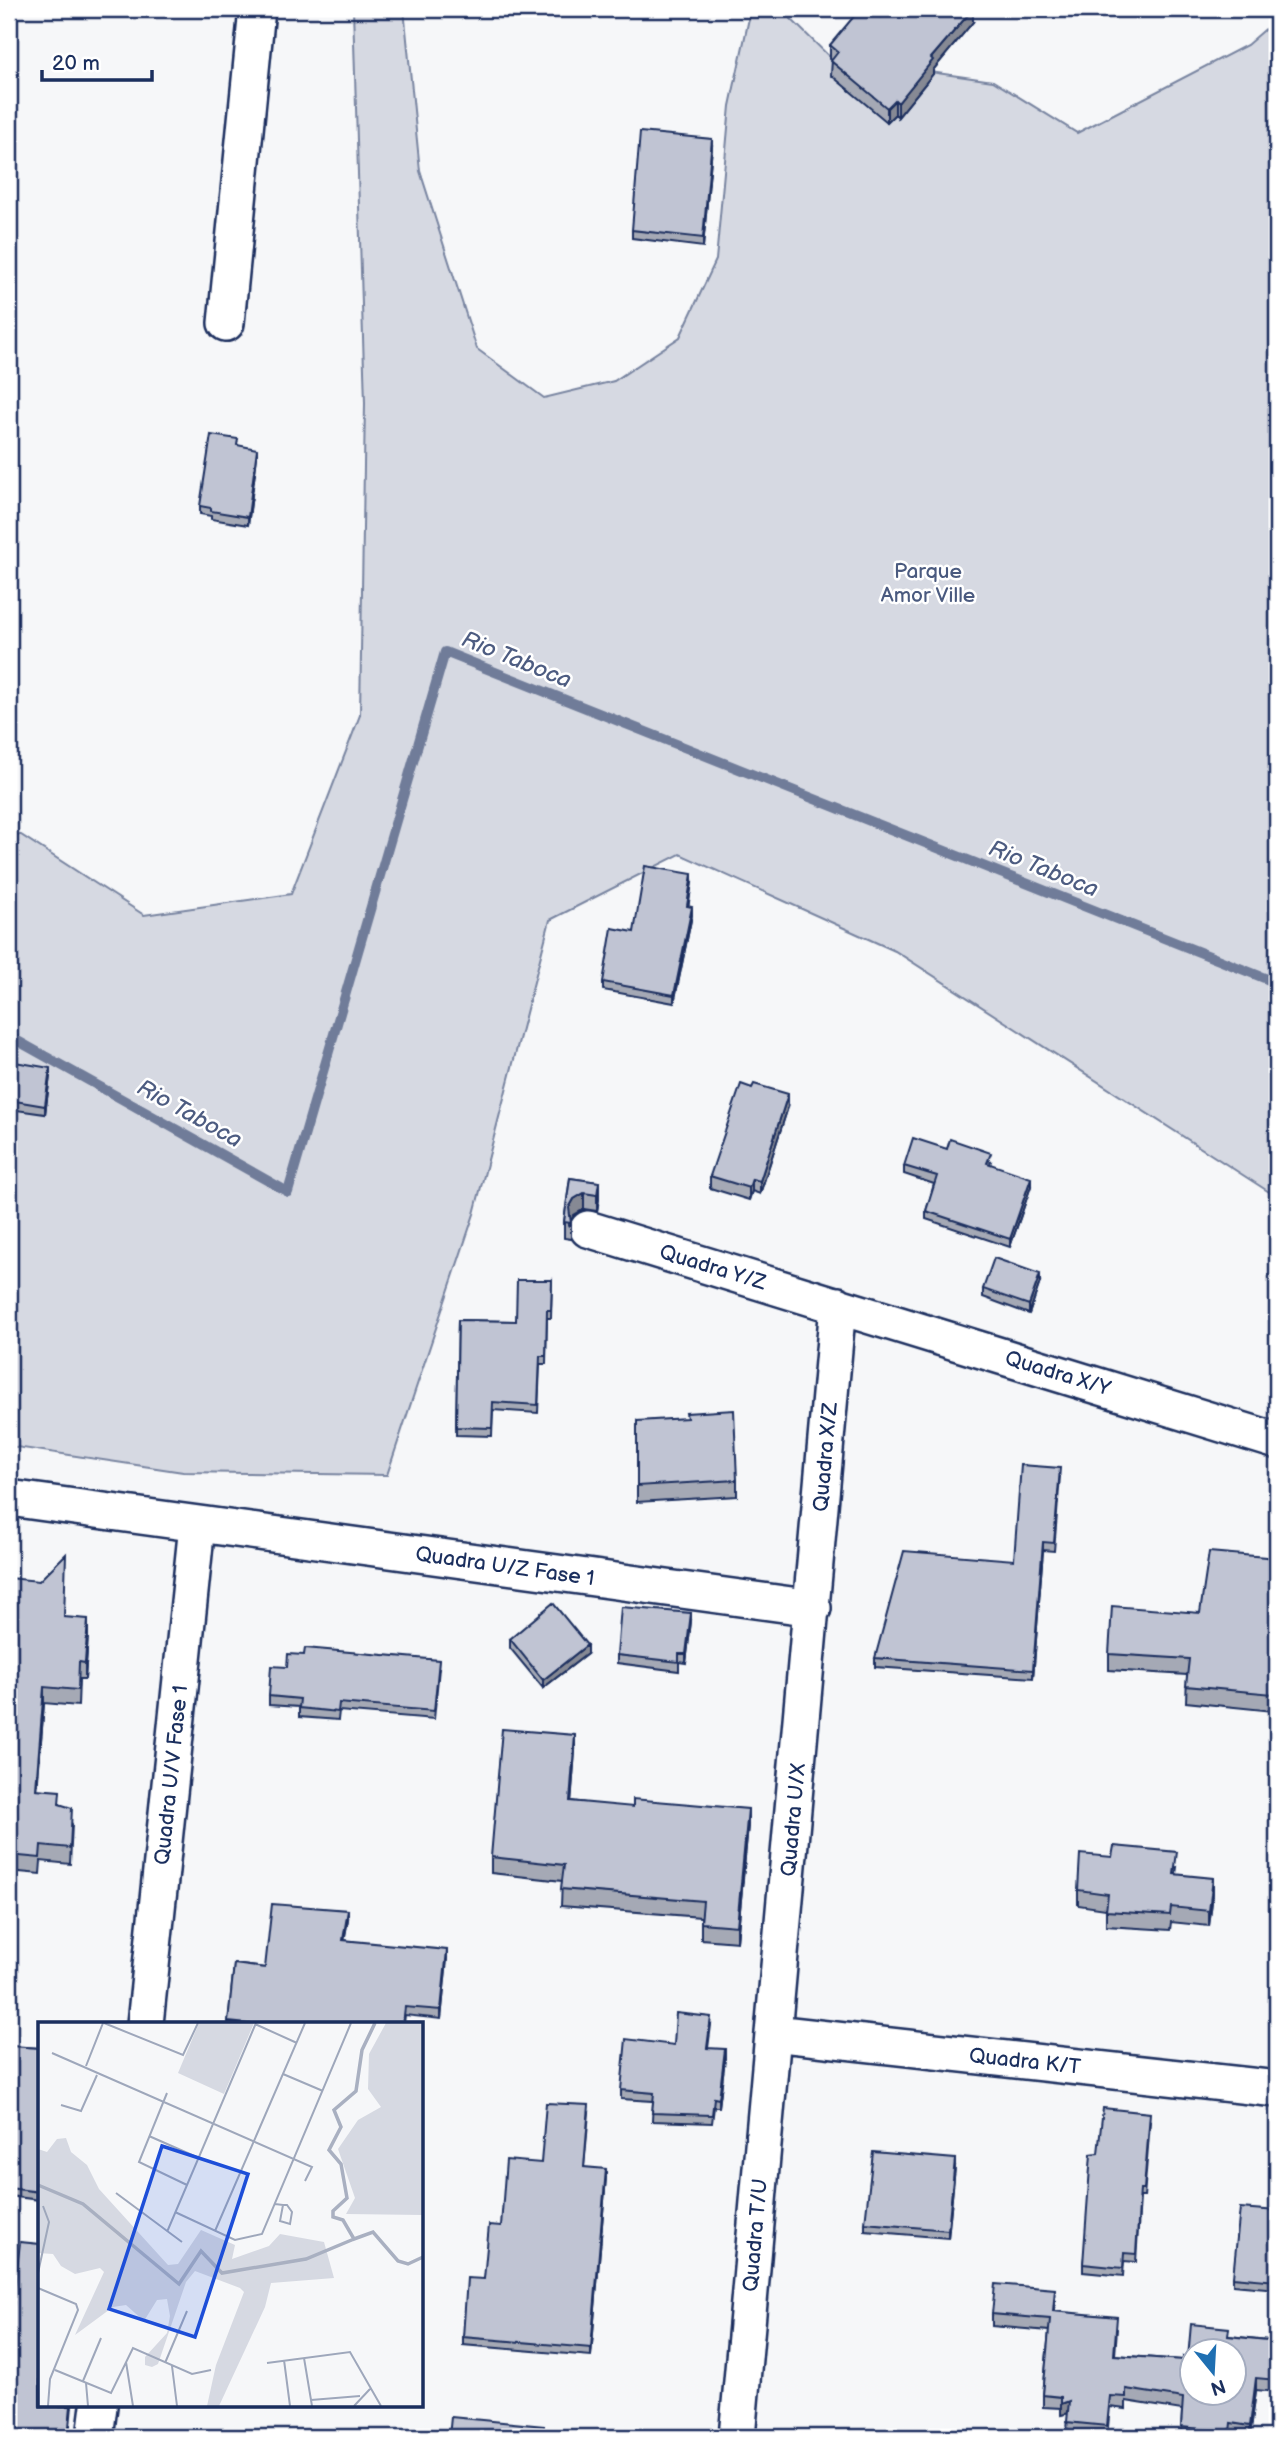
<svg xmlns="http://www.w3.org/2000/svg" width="1286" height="2446" viewBox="0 0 1286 2446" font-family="'Balsamiq Sans',sans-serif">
<rect width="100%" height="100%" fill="#f6f7f9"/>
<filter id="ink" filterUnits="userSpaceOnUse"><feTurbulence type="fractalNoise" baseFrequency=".0143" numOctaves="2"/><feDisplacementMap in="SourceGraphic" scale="14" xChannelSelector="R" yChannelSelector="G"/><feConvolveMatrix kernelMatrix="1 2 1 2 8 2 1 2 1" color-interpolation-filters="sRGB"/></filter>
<g filter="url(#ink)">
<!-- green -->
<path fill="#d6d9e2" stroke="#7884a0" stroke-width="2" d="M353 9H404L420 171 477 349 544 398 614 381 680 337 716 260 730 106 751 9H781L853 80 923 71 993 81 1077 133 1247 45 1277 19V1197L895 951 680 854 550 920 474 1214 387 1475 183 1472 9 1446V834L21 835 144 915 291 894 360 715 365 403Z"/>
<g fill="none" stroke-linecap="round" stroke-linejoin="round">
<!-- stream -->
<path stroke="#707c99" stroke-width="10" d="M9 1036 288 1192 445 652 1277 983"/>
<!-- street casing -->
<g stroke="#1b2f5e" stroke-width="40">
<path id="street" d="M226 323 257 9
M588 1229 1277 1441
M9 1498 813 1608
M145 2024 197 1525
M773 2033 1277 2089
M95 2437 99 2406
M737 2437 838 1305"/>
</g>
<!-- street -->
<use href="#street" stroke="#fff" stroke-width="35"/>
</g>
<!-- wall -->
<path fill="#a5a9b5" stroke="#1b2f5e" stroke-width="2" d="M881 17 973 22 933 70V74L898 117 895 114 887 122 831 75 832 60 830 59V45Z
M712 147 703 247 632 238V230Z
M238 446 257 457 248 525 211 519V516L200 514V506Z
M692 882 688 907 692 915 674 1003 603 990V982L634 932Z
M9 1061 50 1076 45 1114 9 1109Z
M788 1107 760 1194 752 1191 749 1200 710 1188V1176Z
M947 1149 991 1161 990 1164 1031 1186 1010 1247 926 1219V1211L934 1184 904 1174V1166Z
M570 1178 599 1182V1199L597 1211 584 1209 574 1215 571 1220V1239L564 1238V1222Z
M552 1280 551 1318H547L546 1364H540L538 1413 493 1410 492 1436 456 1435 458 1320 516 1321Z
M1040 1282 1029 1314 983 1297V1289Z
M637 1421 737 1480V1496L637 1502Z
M1060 1476 1054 1551 1043 1550 1033 1678 875 1667V1658L1014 1560Z
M1277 1558V1663L1273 1711 1186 1702 1187 1675 1109 1670V1654L1200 1613Z
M9 1578 64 1617 88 1635 85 1679H79L78 1706 44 1703 37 1789 60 1804 72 1824 70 1864 41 1861 40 1874 9 1871Z
M691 1621 686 1663 679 1662V1671L617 1663V1655Z
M510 1639 587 1654 543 1688 510 1648Z
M287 1667 439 1668 434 1719 339 1711 338 1720 299 1717V1707L269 1705V1696Z
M575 1751 571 1801 748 1825 737 1942 701 1939V1917L561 1906 562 1881 491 1873V1857Z
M1177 1867 1176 1874 1213 1893 1209 1926 1171 1922 1170 1930 1106 1926V1909L1078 1905V1890Z
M348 1919 344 1940 447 1958 441 2019 405 2015 404 2024H228L234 1964 265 1968Z
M711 2025 708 2048 725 2058 719 2107H714L712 2123 652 2121 653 2101 621 2099V2090L674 2045Z
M9 2046 40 2048V2200L9 2196Z
M589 2113 584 2167 606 2177 591 2356 463 2345V2337L484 2279 501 2226 541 2163Z
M1150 2122 1144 2197H1140L1136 2262 1124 2261 1123 2276 1083 2272V2264L1098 2153Z
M955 2167 948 2238 865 2231V2223Z
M1277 2211V2289L1233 2285V2277Z
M1055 2301 1054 2311 1117 2329 1115 2355 1183 2360 1229 2336 1277 2341V2392L1256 2390 1250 2437 1231 2435V2437H1181L1182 2410 1126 2401V2409L1110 2407 1107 2437 1067 2434 1068 2413 1061 2415V2408L1043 2407V2395L1049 2331 992 2326V2314Z"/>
<!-- shaded-wall -->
<path fill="#868994" stroke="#1b2f5e" stroke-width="2" d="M973 9V22L933 70V74L898 117V103L931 58Z
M895 100V114L887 122V108Z
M712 139V147L703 247V238Z
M257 449V457L248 525V517Z
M692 874V882L687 915V906Z
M692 907V915L674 1003V995Z
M50 1068V1076L45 1114V1106Z
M788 1094V1107L760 1194V1181Z
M1031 1178V1186L1010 1247V1239Z
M752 1179V1191L749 1200V1188Z
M599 1182V1199L597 1211V1195Z
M584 1193V1209L574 1215 569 1224V1208L574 1199Z
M1040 1274V1282L1029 1314V1305Z
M1043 1542V1550L1033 1678V1670Z
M691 1613V1621L686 1663V1654Z
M88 1619V1635L85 1679V1663Z
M587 1645V1654L543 1688V1680Z
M1277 1647V1663L1273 1711V1694Z
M44 1687V1703L36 1805V1789Z
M575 1735V1751L570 1817V1801Z
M748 1809V1825L737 1942V1926Z
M1213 1878V1893L1209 1926V1911Z
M348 1910V1919L343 1948V1940Z
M447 1950V1958L441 2019V2010Z
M725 2049V2058L719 2107V2099Z
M955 2159V2167L948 2238V2230Z
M606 2169V2177L591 2356V2348Z
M1256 2378V2390L1250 2437V2426Z
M1069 2401V2413L1061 2415V2404Z
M71 2406H72L69 2437H68Z"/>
<!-- building -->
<path fill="#c0c4d3" stroke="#1b2f5e" stroke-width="2" fill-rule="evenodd" d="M860 9H872L881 17 888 9H973L931 58 933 60 898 103 895 100 887 108 831 61 838 52 830 45Z
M640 132 712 139 703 238 632 230Z
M211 435 238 439 237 445 257 449 248 517 211 511V508L200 506Z
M645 866 692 874 687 906 692 907 674 995 603 982 612 928 634 932Z
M9 1061 50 1068 45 1106 9 1100Z
M741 1084 752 1088 754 1084 788 1094 760 1181 752 1179 749 1188 710 1176Z
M913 1138 947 1149 950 1139 991 1153 987 1163 1031 1178 1010 1239 926 1211 937 1176 904 1166Z
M570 1178 599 1182 597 1195 584 1193 574 1199 569 1208 571 1223 564 1222Z
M994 1258 1040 1274 1029 1305 983 1289Z
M517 1280H552L551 1310H547L546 1356H540L538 1405 493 1402 492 1428 456 1427 458 1320 516 1321Z
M734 1410 737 1480 637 1486V1421L687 1418 686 1413Z
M1021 1465 1060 1468 1054 1543 1043 1542 1033 1670 875 1658 904 1551 1014 1560Z
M1209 1552 1277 1558V1647L1273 1694 1186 1686 1189 1659 1109 1654 1112 1606 1200 1613Z
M66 1554 64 1617 88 1619 85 1663 79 1662 78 1690 44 1687 36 1789 60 1791 59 1804 72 1808 70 1848 41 1845 40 1858 9 1855V1578L39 1581Z
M553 1603 587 1645 543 1680 510 1639Z
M621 1607 691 1613 686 1654H679V1662L617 1655Z
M305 1648 439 1660 434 1711 339 1703 338 1712 299 1708 300 1699 269 1696 271 1666 287 1667 288 1654 304 1655Z
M502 1729 575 1735 570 1801 633 1807V1799L748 1809 737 1926 701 1923 703 1901 561 1889 564 1865 491 1857Z
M1114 1846 1177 1852 1174 1874 1213 1878 1209 1911 1171 1907 1170 1915 1106 1911 1108 1894 1078 1890 1080 1854 1112 1857Z
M272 1904 348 1910 343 1940 447 1950 441 2010 405 2007 403 2024H248L228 2022 234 1964 265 1968Z
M9 1945 16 1946 9 2030Z
M676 2013 711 2017 707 2048 725 2049 719 2099 714 2098 712 2115 652 2113 654 2093 621 2090 626 2039 674 2045Z
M9 2046 40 2048V2192L9 2188Z
M546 2103 589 2105 584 2167 606 2169 591 2348 463 2337 467 2278 484 2279 489 2225 501 2226 506 2160 541 2163Z
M1103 2108 1150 2113 1144 2189H1140L1136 2254 1124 2253 1123 2268 1083 2264 1091 2154 1098 2153Z
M873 2152 955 2159 948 2230 865 2223Z
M1240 2208 1277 2211V2281L1233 2277Z
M20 2242 40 2244V2344L39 2366H40V2406H71L68 2437H9V2345Z
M995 2284 1055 2289 1053 2311 1117 2317 1114 2355 1183 2360V2357L1188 2358 1191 2324 1229 2328 1228 2336 1277 2341V2380L1256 2378 1250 2426 1231 2423 1230 2432 1181 2427 1183 2398 1126 2389V2397L1110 2396 1107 2426 1067 2422 1069 2401 1061 2404V2397L1043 2395 1050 2319 992 2314ZM1192 2351H1234V2393H1192Z
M451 2417 544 2426V2437H449Z"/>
</g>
<g text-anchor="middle" stroke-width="5" stroke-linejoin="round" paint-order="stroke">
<!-- park labels -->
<g font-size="21" fill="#4a5a7f" stroke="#fff">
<text x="928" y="578">Parque<tspan x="928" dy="24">Amor Ville</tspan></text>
</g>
<!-- street labels -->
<g font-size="21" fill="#1b2f5e" stroke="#fff">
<text transform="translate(713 1267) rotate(17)" y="7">Quadra Y/Z</text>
<text transform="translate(1058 1373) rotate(17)" y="7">Quadra X/Y</text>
<text transform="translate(825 1457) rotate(-85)" y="7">Quadra X/Z</text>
<text transform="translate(505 1566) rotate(8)" y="7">Quadra U/Z Fase 1</text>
<text transform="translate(171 1775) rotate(-84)" y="7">Quadra U/V Fase 1</text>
<text transform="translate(793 1820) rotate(-85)" y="7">Quadra U/X</text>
<text transform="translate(1025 2061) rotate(6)" y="7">Quadra K/T</text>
<text transform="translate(755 2235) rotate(-85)" y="7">Quadra T/U</text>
</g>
<!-- water labels -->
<g font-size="23" font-style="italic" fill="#4d5c81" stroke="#fff">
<text transform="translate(517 659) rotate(22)" y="8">Rio Taboca</text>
<text transform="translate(1044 868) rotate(22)" y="8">Rio Taboca</text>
<text transform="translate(190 1113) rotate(29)" y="8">Rio Taboca</text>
</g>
</g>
<!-- overview -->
<g transform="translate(38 2022)">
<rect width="385" height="385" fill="#f6f7f9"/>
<path d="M161 1H216L186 72 140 51ZM348 1H385V193L308 192 317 176 300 127 320 98 343 85 330 67 331 32ZM28 116 33 130 49 143 61 167 130 243 140 242 163 208 197 223 194 237 231 224 242 212 286 220 296 256 233 261 227 285 181 384H169L178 343 206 270 202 266 157 249 148 260 120 342 114 345 107 343V335L129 311 132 294 129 277 119 278 106 299 88 283 75 285 37 313 66 250 62 246 37 252 23 244 15 232 0 231V127L9 130 19 117Z" fill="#d6d9e2"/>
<path fill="none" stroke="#a9b0c1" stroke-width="3.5" d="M337 1 324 28 318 69 296 88 303 105 291 128 303 142 309 176 295 189V195L305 198 316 217 335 210 360 239 370 242 385 235M0 163 45 182 141 262 163 229 184 251 268 237 316 217"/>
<path fill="none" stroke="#9ea7bb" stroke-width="2" d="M66 1 145 33 160 1M217 2 259 21M14 31 274 145 267 159M48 44 65 1M245 52 285 69M129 71 101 140 149 163M23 83 43 89 59 53M111 114 161 136M78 171 144 220M237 182 245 183H249L254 190 252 202 242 199 245 183M137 190 197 218 224 212 313 1M177 209 267 1M129 210 218 1M0 251 11 200 5 184M0 266 38 282 40 288 12 357 10 384M266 336 274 384M246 338 252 384M88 340 95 384M127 341 149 289M229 341 312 330 343 384M134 344 139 384M17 348 73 371 95 326 154 352 173 348M45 359 63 316M48 361 50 384M273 378 322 374M316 384 332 367"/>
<path fill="#1d4ed8" fill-opacity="0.15" stroke="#1d4ed8" stroke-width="3.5" d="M124 124 210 152 157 315 71 287Z"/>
<rect width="385" height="385" fill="none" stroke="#1b2f5e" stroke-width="3.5"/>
</g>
<!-- margin -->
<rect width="1286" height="2446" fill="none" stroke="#fff" stroke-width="35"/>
<rect x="18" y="18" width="1251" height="2411" fill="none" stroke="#1b2f5e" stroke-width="2.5" filter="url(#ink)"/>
<!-- north arrow -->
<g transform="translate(1213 2372) rotate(162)"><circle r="33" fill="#ffffff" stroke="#a4acbf" stroke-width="2"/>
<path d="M0-5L12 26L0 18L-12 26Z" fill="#1f6fb2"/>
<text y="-10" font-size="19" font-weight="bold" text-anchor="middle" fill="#1b2f5e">N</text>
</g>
<!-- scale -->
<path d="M42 70v10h110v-10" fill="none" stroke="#1b2f5e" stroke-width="3.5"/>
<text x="52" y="70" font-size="21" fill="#1b2f5e" stroke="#ffffff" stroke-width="5" paint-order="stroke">20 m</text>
</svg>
